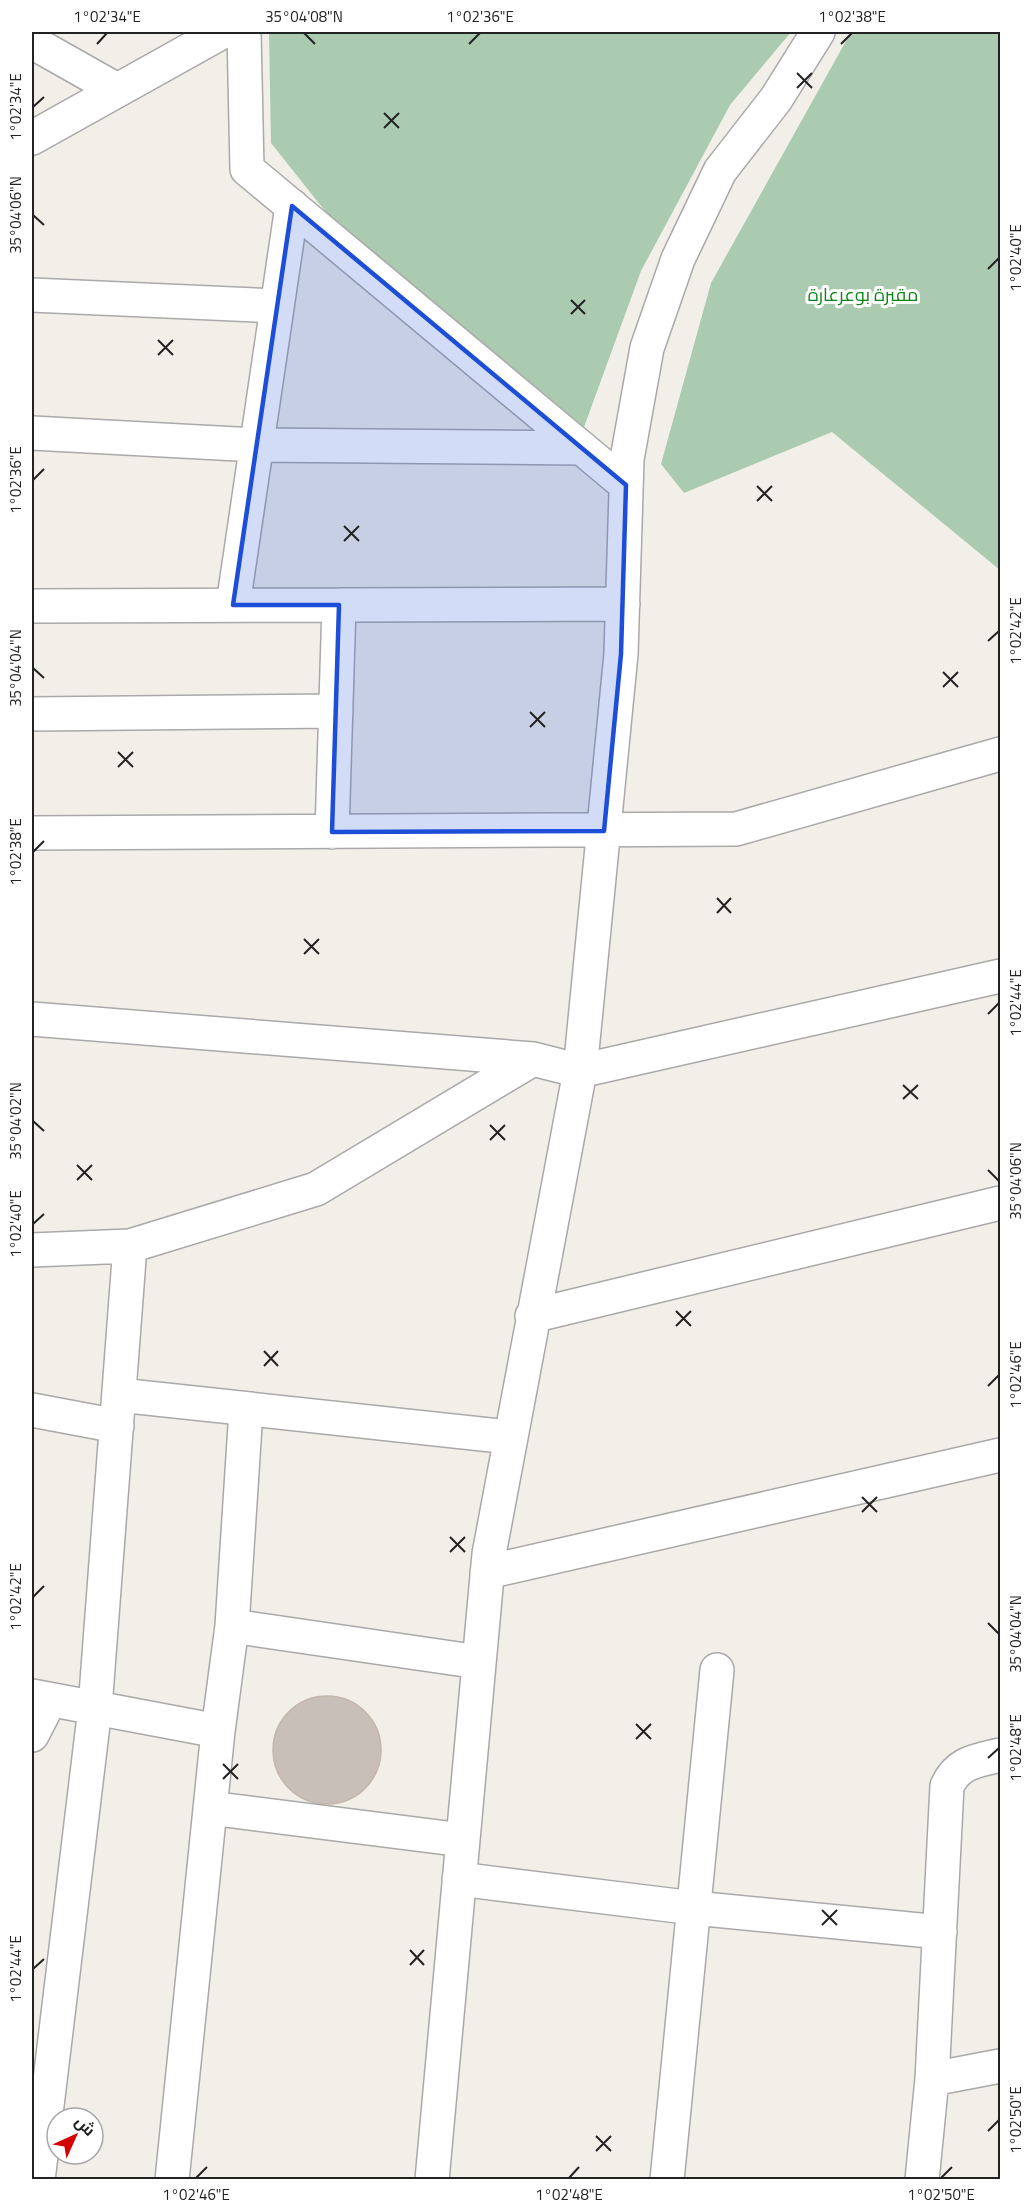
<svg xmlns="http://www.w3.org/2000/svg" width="1032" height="2211" viewBox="0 0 1032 2211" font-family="'Titillium Web',Cairo,sans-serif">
<rect width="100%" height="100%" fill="#f2efe9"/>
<!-- cemetery -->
<path fill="#aacbaf" d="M269 32H791L730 105 641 271 584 427 329 216 271 143Z
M851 32H1000V570L832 432 684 493 661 464 711 283Z"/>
<!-- building -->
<path fill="#c7bfb8" stroke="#c4b6ab" stroke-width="1.5" d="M273 1750a54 54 0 1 1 108 0a54 54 0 1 1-108 0Z"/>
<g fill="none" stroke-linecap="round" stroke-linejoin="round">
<!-- minor casing -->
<g stroke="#a9a9a9" stroke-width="36">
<path id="minor" d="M244 32 247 169 626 485
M32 42 117 90
M32 138 222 32
M32 295 277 306
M32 433 257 445 582 448
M233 605 292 206
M32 606 623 604
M32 714 336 711
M332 832 339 605
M32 833 736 829 1000 754
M32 1019 533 1059
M32 1250 130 1246 316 1189 533 1059 580 1071 1000 976
M532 1316 1000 1203
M119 1395 510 1437
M32 1410 117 1426
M487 1572 1000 1455
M232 1626 479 1662
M32 1696 218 1731
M32 1735 50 1700
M210 1808 463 1840
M459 1879 694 1908 940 1932
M932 2079 1000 2066
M38 2180 95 1708 130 1246
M172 2180 218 1731 232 1626 246 1410
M432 2180 489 1554 580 1071 621 654 627 459 647 348 678 259 720 171 776 99 818 32
M667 2180 717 1670
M922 2180 932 2079 947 1786C958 1762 976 1761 1000 1755"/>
</g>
<!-- minor -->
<use href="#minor" stroke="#fff" stroke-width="33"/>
</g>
<!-- marked area -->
<path fill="#1d4ed8" fill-opacity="0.2" stroke="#1d4ed8" stroke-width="4.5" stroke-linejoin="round" d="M292 206 626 485 621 654 604 831 332 832 339 605H233Z"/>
<!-- ticks -->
<path fill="none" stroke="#222" stroke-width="2" d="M304 33 315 44M97 44 107 33M469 44 480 33M841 44 852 33M797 73 812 88M797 88 812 73M33 107 44 97M384 113 399 128M384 128 399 113M33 215 44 225M988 269 999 258M571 300 585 314M571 314 585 300M158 340 173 355M158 355 173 340M33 480 44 469M757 486 772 501M757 501 772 486M344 526 359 541M344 541 359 526M988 641 999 631M33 668 44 678M943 672 958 687M943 687 958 672M530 712 545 727M530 727 545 712M118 752 133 767M118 767 133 752M33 852 44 841M717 898 731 913M717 913 731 898M304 939 319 954M304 954 319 939M988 1014 999 1003M903 1085 918 1099M903 1099 918 1085M33 1121 44 1131M490 1125 505 1140M490 1140 505 1125M77 1165 92 1180M988 1170 999 1181M77 1180 92 1165M33 1224 44 1214M676 1311 691 1326M676 1326 691 1311M264 1351 278 1366M264 1366 278 1351M988 1386 999 1375M862 1497 877 1512M862 1512 877 1497M450 1537 465 1552M450 1552 465 1537M33 1597 44 1586M988 1623 999 1634M636 1724 651 1739M636 1739 651 1724M988 1758 999 1748M223 1764 238 1779M223 1779 238 1764M822 1910 837 1925M822 1925 837 1910M410 1950 424 1965M410 1965 424 1950M33 1969 44 1959M988 2131 999 2120M596 2136 611 2151M596 2151 611 2136M196 2178 207 2167M569 2178 579 2167M941 2178 952 2167"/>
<g text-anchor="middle" stroke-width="6" stroke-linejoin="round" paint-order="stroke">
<!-- park labels -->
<g font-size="18" fill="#0c8416" stroke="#fff">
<text x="863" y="301">مقبرة بوعرعارة</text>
</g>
</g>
<!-- border -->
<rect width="1032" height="2211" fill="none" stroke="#ffffff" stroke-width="66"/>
<!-- north arrow -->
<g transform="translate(75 2136) rotate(45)"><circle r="28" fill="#ffffff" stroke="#a7a7a7" stroke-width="1.5"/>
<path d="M0-4.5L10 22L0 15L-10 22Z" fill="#d40000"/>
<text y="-9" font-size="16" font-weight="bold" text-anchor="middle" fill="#222222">ش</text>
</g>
<rect x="33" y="33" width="966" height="2145" fill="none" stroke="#222" stroke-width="2"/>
<g font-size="15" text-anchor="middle" fill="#222">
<text x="107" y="22">1°02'34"E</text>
<text x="304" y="22">35°04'08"N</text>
<text x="480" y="22">1°02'36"E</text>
<text x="852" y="22">1°02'38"E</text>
<text transform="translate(16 107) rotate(-90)" y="5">1°02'34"E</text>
<text transform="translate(16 215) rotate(-90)" y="5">35°04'06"N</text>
<text transform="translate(1016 258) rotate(-90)" y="5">1°02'40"E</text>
<text transform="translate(16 480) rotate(-90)" y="5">1°02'36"E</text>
<text transform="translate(1016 631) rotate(-90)" y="5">1°02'42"E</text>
<text transform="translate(16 668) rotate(-90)" y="5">35°04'04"N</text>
<text transform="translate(16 852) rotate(-90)" y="5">1°02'38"E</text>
<text transform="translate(1016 1003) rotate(-90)" y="5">1°02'44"E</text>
<text transform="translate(16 1121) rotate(-90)" y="5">35°04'02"N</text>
<text transform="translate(1016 1181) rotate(-90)" y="5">35°04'06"N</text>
<text transform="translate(16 1224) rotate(-90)" y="5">1°02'40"E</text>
<text transform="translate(1016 1375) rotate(-90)" y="5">1°02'46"E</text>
<text transform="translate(16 1597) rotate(-90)" y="5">1°02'42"E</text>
<text transform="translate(1016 1634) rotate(-90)" y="5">35°04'04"N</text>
<text transform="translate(1016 1748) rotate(-90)" y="5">1°02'48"E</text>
<text transform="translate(16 1969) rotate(-90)" y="5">1°02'44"E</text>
<text transform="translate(1016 2120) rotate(-90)" y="5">1°02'50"E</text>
<text x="196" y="2200">1°02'46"E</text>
<text x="569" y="2200">1°02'48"E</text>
<text x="941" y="2200">1°02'50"E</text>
</g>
</svg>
